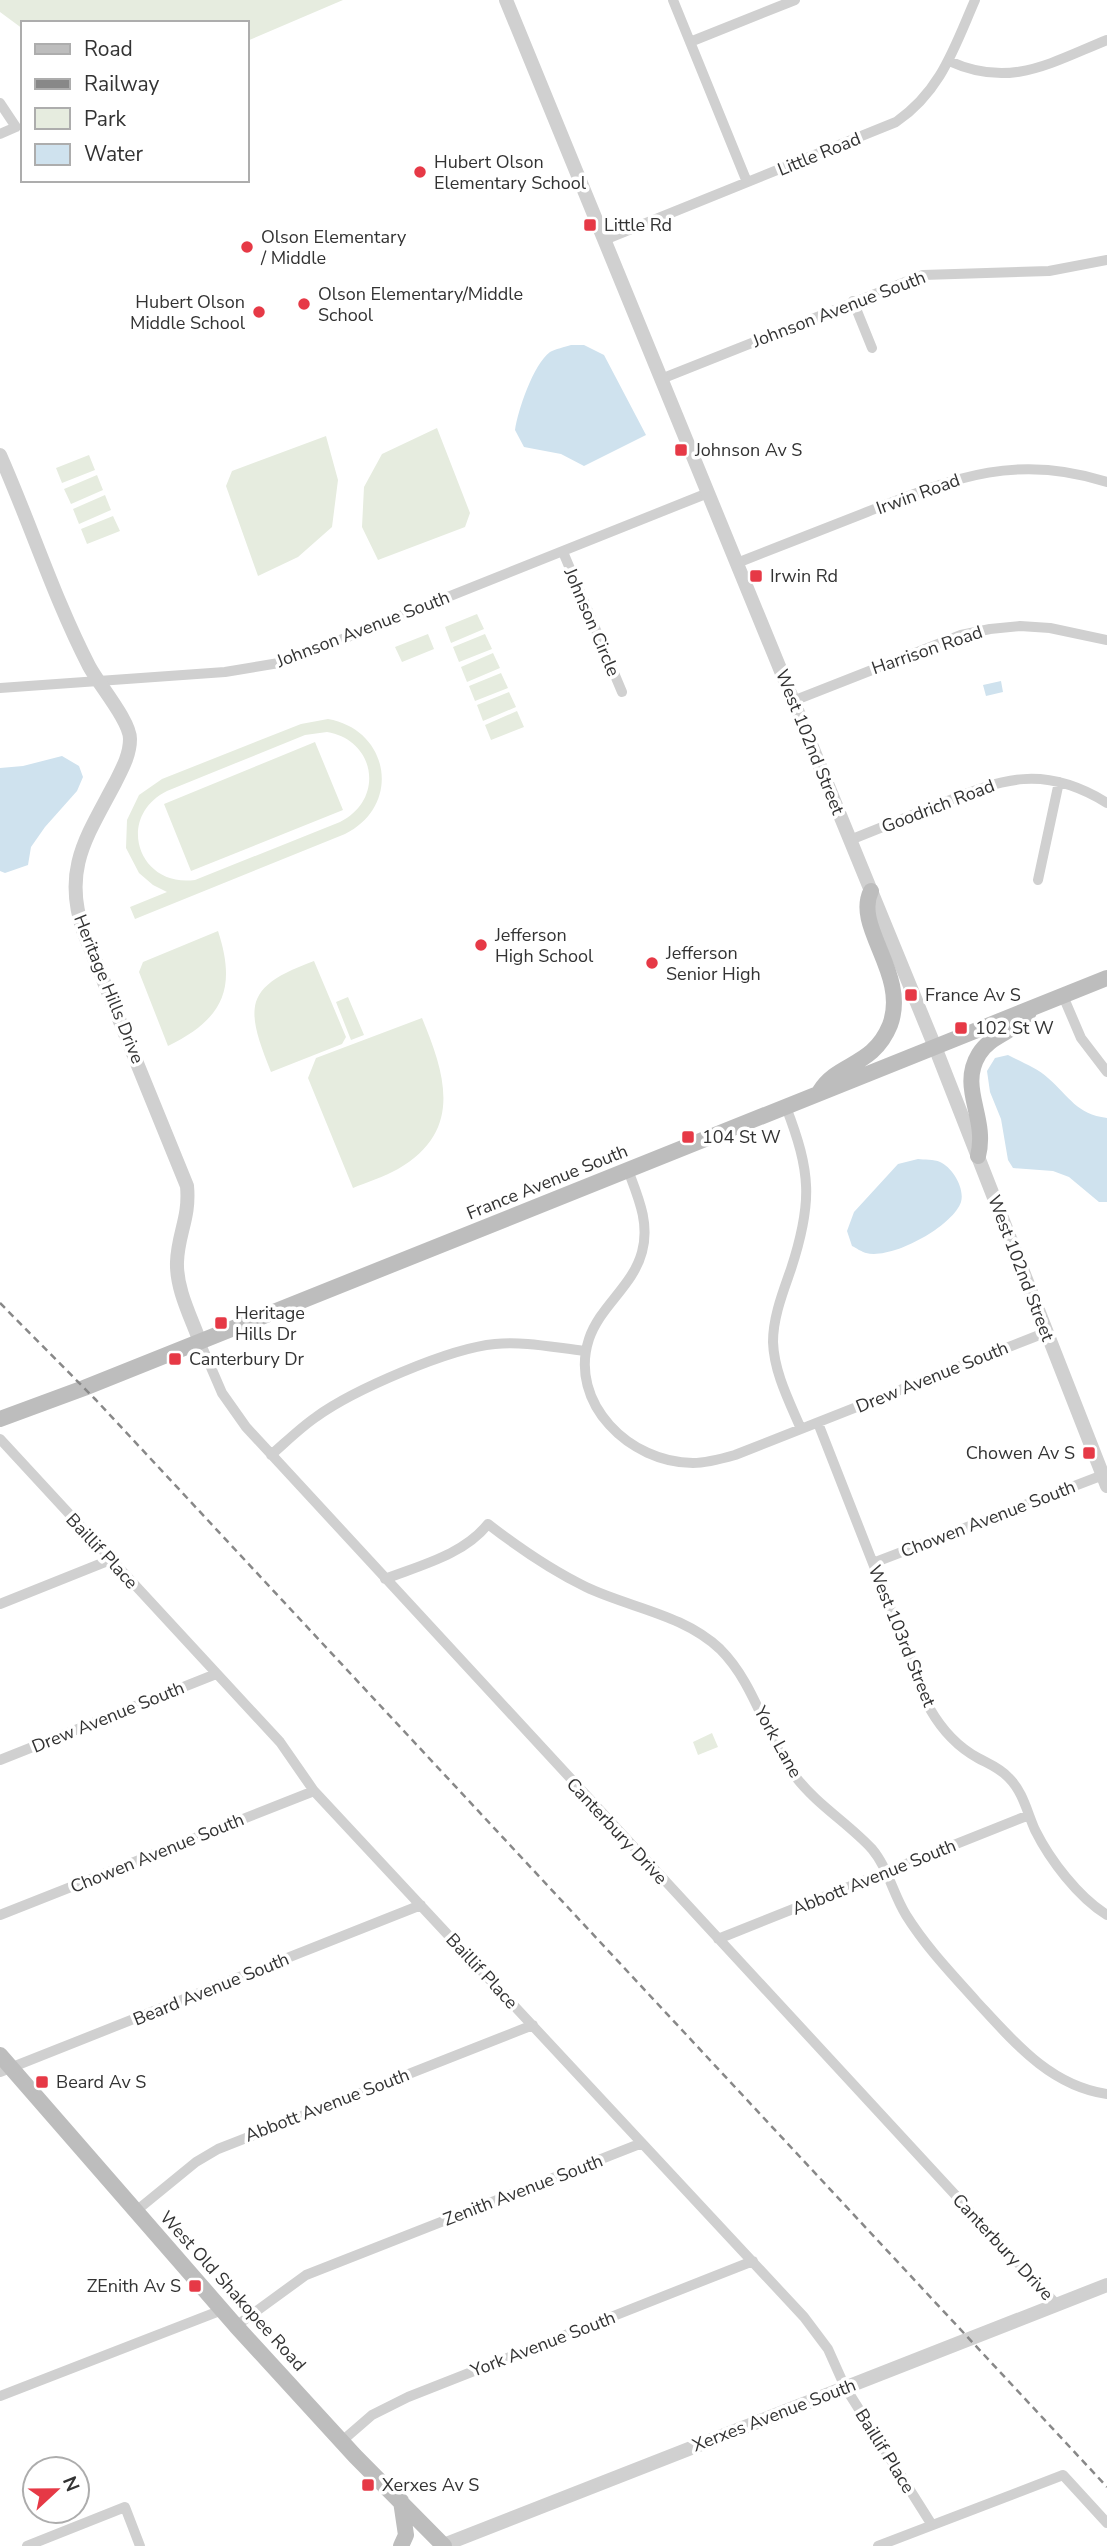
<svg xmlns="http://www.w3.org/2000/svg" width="1107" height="2546" viewBox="0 0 1107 2546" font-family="'Nunito Sans',sans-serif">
<rect width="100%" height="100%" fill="#fff"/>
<!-- green -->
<path fill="#e6ecdf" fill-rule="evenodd" d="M0 0H343L247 41V23H23V29L0 12Z
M437 428 470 513 465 527 378 560 362 527 364 487 382 454Z
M326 436 338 480 332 527 298 557 258 576 226 486 232 471Z
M89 455 95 470 62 483 56 468Z
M97 475 103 490 71 504 64 489Z
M105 495 111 510 79 524 73 509Z
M113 516 120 531 87 544 81 529Z
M477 614 484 629 451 643 445 627Z
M428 634 434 649 402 662 395 647Z
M485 634 492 649 459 662 453 647Z
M493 653 500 668 467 682 461 667Z
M501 673 508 688 475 701 469 686Z
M509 692 516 707 483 721 477 705Z
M517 711 524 727 491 740 485 725Z
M328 719C390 730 402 806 345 834L135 919 130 907 167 892 153 885 139 873 126 848 127 820 139 795 162 779 301 724ZM327 732C376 740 385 800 340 822L195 880C138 888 115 817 167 791L305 735Z
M315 742 343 810 191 871 164 804Z
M218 931C237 989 223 1019 168 1046L139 972 143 962Z
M314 961 346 1037 342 1044 271 1072C245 1007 243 987 314 961Z
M348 997 364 1035 351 1040 336 1002Z
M422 1018C446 1076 463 1131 398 1169 384 1177 367 1182 353 1188L308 1078 316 1058Z
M712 1733 718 1747 698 1755 693 1742Z"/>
<!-- water -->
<path fill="#cfe2ee" d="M571 345H584L604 355 646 435 584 466 561 454 524 447 515 430C518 410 533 365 550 352 555 349 565 347 571 345Z
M1001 681 1003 692 986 696 983 685Z
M62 756 79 766 83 777 77 791 45 827 31 847 28 865 5 873 0 871V768L23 766Z
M1008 1055C1021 1062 1037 1068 1048 1078 1070 1097 1076 1114 1107 1118V1202H1099L1069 1177 1053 1171 1013 1168 1008 1160 1001 1119 990 1092 987 1071 995 1058Z
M918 1159C924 1160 934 1159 940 1162 952 1167 965 1188 961 1202 953 1226 892 1260 866 1253 862 1252 856 1248 852 1246L847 1231 854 1212 898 1164Z"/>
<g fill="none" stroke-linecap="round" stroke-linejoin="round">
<!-- minor -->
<path stroke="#d0d0d0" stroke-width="10" d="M673 0 747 182
M690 42 795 0
M949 61C1010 89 1050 63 1107 40
M0 103 16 127 0 134
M604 240 896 122C941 91 954 48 975 0
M853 301 872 348
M661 379 923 275 1049 271 1107 260
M563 552 622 692
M737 563C780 546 824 529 867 512 952 479 1015 452 1107 482
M0 688 225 672 285 662 708 493
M793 701 961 635 990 629 1020 626 1050 628 1107 640
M850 840C880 828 910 816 940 804 1003 778 1044 764 1107 803
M1038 880 1059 782
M1063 996 1081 1038 1107 1072
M786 1107C811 1172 813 1202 791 1269 783 1292 773 1317 773 1342 774 1372 789 1401 801 1429
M628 1170C638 1197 650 1223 642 1252 633 1286 600 1306 589 1339 568 1403 630 1463 693 1463 707 1463 721 1459 735 1455L1047 1332
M200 1342 222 1393 246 1427 1057 2305
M818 1423 930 1709C942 1730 956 1746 978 1758 989 1764 1000 1768 1009 1778 1023 1792 1027 1812 1035 1830 1050 1860 1078 1897 1107 1915
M0 1439 280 1742 314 1791 804 2317 828 2349 845 2387 932 2525
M271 1455C286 1442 300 1428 316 1417 353 1390 450 1348 495 1344 525 1341 556 1348 586 1351
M873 1563 1103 1475
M385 1579C421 1565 463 1555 488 1524 519 1548 551 1570 586 1587 630 1608 683 1614 720 1649 756 1685 765 1737 795 1776 817 1805 848 1823 872 1849 888 1868 893 1894 906 1915 926 1947 951 1973 976 2001 1013 2041 1050 2086 1107 2094
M0 1604 110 1560
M0 1760 216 1674
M0 1915 314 1791
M718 1939 1029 1815
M0 2072 421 1905
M136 2211 196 2162 218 2149 533 2025
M236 2326 306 2275 642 2143
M0 2396 222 2310
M342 2441 372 2415 408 2397 753 2261
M27 2546 125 2507 140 2546
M878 2546 1063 2475 1107 2523"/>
<!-- tertiary -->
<path stroke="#d0d0d0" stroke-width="14" d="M506 0 935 1047 1107 1486
M0 455C31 525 54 598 89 666 99 685 130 721 130 739 130 755 122 769 115 783 86 838 62 870 84 933L187 1186C190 1218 178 1233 177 1262 176 1289 191 1317 200 1342
M441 2546 1107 2285"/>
<!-- secondary -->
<path stroke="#bdbdbd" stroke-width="16" d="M820 1091C838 1062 873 1067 890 1025 909 974 853 927 871 891
M978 1156C988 1117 958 1088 979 1054 991 1034 1017 1032 1029 1012
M0 1419 84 1388 1107 978
M0 2055 236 2326 355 2456 444 2546
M401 2546 406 2535 401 2501"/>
<!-- rail -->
<path stroke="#888" stroke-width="2.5" stroke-dasharray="7 5" stroke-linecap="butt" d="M0 1303 96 1400 1107 2487"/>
</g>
<!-- markers -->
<g fill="#e63946" stroke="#fff" stroke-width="2.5">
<circle cx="420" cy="172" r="7"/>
<rect x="583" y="218" width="14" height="14" rx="3.5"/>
<circle cx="247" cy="247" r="7"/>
<circle cx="304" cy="304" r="7"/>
<circle cx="259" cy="312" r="7"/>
<rect x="674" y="443" width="14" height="14" rx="3.5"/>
<rect x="749" y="569" width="14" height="14" rx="3.5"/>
<circle cx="481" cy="945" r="7"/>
<circle cx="652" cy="963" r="7"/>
<rect x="904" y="988" width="14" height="14" rx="3.5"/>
<rect x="954" y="1021" width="14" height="14" rx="3.5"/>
<rect x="681" y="1130" width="14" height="14" rx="3.5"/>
<rect x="214" y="1316" width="14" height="14" rx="3.5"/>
<rect x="168" y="1352" width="14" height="14" rx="3.5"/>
<rect x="1082" y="1446" width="14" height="14" rx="3.5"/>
<rect x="35" y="2075" width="14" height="14" rx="3.5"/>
<rect x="188" y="2279" width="14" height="14" rx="3.5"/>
<rect x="361" y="2478" width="14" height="14" rx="3.5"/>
</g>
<g text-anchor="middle" stroke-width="7" stroke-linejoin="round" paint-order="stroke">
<!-- street labels -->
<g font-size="18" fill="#333" stroke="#fff">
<text transform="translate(819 154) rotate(-22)" y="6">Little Road</text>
<text transform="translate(839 309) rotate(-21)" y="6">Johnson Avenue South</text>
<text transform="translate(918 494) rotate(-20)" y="6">Irwin Road</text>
<text transform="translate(592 622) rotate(67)" y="6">Johnson Circle</text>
<text transform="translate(363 629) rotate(-21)" y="6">Johnson Avenue South</text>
<text transform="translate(927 650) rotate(-19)" y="6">Harrison Road</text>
<text transform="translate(810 742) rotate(68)" y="6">West 102nd Street</text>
<text transform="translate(938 806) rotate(-21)" y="6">Goodrich Road</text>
<text transform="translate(109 989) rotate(68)" y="6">Heritage Hills Drive</text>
<text transform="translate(547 1182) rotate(-22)" y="6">France Avenue South</text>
<text transform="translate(1021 1268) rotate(69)" y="6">West 102nd Street</text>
<text transform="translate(932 1377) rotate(-22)" y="6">Drew Avenue South</text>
<text transform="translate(988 1519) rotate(-21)" y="6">Chowen Avenue South</text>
<text transform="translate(102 1551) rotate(47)" y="6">Baillif Place</text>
<text transform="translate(902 1636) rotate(68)" y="6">West 103rd Street</text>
<text transform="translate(108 1717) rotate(-22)" y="6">Drew Avenue South</text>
<text transform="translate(778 1742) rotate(61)" y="6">York Lane</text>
<text transform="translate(617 1831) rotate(47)" y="6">Canterbury Drive</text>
<text transform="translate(157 1853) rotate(-22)" y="6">Chowen Avenue South</text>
<text transform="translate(874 1877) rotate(-22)" y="6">Abbott Avenue South</text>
<text transform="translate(482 1971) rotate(47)" y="6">Baillif Place</text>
<text transform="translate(211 1989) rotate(-22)" y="6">Beard Avenue South</text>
<text transform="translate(327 2105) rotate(-21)" y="6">Abbott Avenue South</text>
<text transform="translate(523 2190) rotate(-21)" y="6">Zenith Avenue South</text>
<text transform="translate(1003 2247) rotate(47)" y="6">Canterbury Drive</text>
<text transform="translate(233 2291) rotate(48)" y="6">West Old Shakopee Road</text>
<text transform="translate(543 2344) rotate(-21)" y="6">York Avenue South</text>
<text transform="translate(774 2415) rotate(-21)" y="6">Xerxes Avenue South</text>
<text transform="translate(885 2451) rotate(58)" y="6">Baillif Place</text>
</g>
<!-- poi labels -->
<g font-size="18" fill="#333" stroke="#fff" text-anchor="start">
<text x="434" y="168">Hubert Olson<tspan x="434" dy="21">Elementary School</tspan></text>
<text x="604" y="231">Little Rd</text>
<text x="261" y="243">Olson Elementary<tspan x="261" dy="21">/ Middle</tspan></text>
<text x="318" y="300">Olson Elementary/Middle<tspan x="318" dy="21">School</tspan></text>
<text x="245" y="308" text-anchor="end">Hubert Olson<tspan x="245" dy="21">Middle School</tspan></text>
<text x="695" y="456">Johnson Av S</text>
<text x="770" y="582">Irwin Rd</text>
<text x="495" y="941">Jefferson<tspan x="495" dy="21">High School</tspan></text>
<text x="666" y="959">Jefferson<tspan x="666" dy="21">Senior High</tspan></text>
<text x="925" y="1001">France Av S</text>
<text x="975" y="1034">102 St W</text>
<text x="702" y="1143">104 St W</text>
<text x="235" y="1319">Heritage<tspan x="235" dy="21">Hills Dr</tspan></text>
<text x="189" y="1365">Canterbury Dr</text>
<text x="1075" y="1459" text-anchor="end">Chowen Av S</text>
<text x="56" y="2088">Beard Av S</text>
<text x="181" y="2292" text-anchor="end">ZEnith Av S</text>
<text x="382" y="2491">Xerxes Av S</text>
</g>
</g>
<!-- legend -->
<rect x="21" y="21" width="228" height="161" fill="#ffffff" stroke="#adadad" stroke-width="2"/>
<rect x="35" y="44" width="35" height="10" fill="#bdbdbd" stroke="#adadad" stroke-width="2"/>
<text x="84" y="56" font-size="21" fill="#333333">Road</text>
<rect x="35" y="79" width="35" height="10" fill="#888888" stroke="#adadad" stroke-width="2"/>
<text x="84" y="91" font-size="21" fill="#333333">Railway</text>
<rect x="35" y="108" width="35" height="21" fill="#e6ecdf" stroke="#adadad" stroke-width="2"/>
<text x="84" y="126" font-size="21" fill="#333333">Park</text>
<rect x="35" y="144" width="35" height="21" fill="#cfe2ee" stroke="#adadad" stroke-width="2"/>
<text x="84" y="161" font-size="21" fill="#333333">Water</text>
<!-- north arrow -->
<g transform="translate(56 2490) rotate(68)"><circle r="33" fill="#ffffff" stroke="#adadad" stroke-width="2"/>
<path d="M0-5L12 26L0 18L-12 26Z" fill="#e63946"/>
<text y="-10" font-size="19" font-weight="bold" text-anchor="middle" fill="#333333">N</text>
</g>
</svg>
